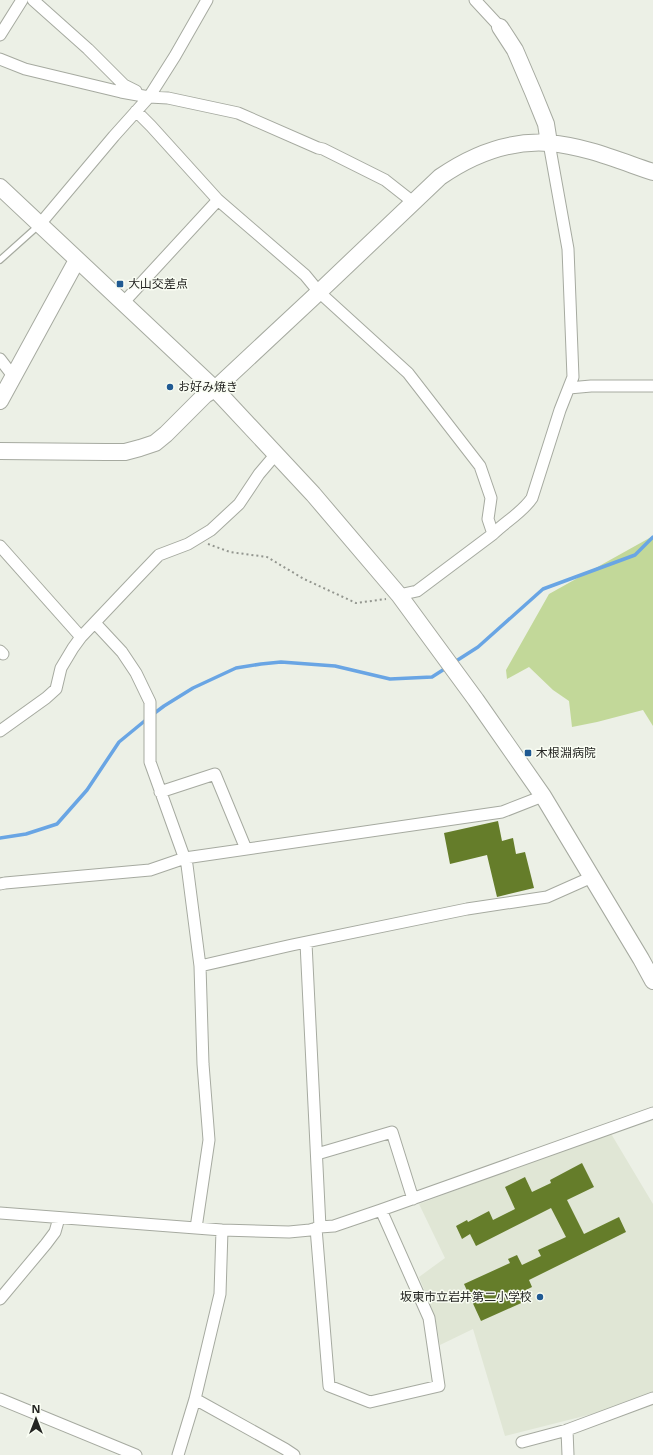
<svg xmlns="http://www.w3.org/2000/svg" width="653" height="1455" viewBox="0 0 653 1455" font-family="'Open Sans','Noto Sans JP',sans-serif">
<rect width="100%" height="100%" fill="#ecf0e6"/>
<!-- built -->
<path fill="#e0e6d5" d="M610 1132 653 1204V1393L600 1412 505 1436 473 1329 440 1345 435 1317 419 1277 445 1258 419 1204Z"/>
<!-- green -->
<path fill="#c2d899" d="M653 536V726L643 710 597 722 572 727 569 701 553 690 529 667 507 679 506 670 549 594Z"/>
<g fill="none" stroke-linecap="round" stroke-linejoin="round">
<!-- stream -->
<path stroke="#69a5e4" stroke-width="3.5" d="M453 663 478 647 543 589 635 555 653 537
M152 715 164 706 193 688 236 668 261 664 281 662 335 666 390 679 432 677 446 668
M0 838 26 834 57 824 87 790 119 742 147 719"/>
</g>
<!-- building -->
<path fill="#657d2a" d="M498 821 502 841 513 838 516 854 525 852 534 888 497 897 487 855 450 864 444 833Z
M582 1163 594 1187 567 1200 584 1234 619 1217 626 1232 529 1280 532 1287 524 1291 528 1300 481 1321 464 1284 510 1263 508 1259 517 1255 522 1265 541 1256 538 1250 566 1237 551 1208 476 1246 470 1234 462 1239 456 1226 467 1220 468 1222 489 1211 493 1220 515 1209 505 1187 525 1177 532 1192 551 1183 550 1180Z"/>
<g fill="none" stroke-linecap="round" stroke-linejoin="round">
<!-- lane casing -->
<g stroke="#a6aaa0" stroke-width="8">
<path id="lane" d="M0 260 38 226"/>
</g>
<!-- street casing -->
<g stroke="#a6aaa0" stroke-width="13">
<path id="street" d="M33 0 88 49 124 85 136 91
M475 0 500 27
M0 35 22 0
M0 59 25 69 121 92 149 97 168 98 238 113 318 148 323 149 385 180 413 202
M136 111 151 126 218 200 305 275 319 292 408 373 480 466 491 498 488 519 493 534C505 522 523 512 532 498L560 410 573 377 568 249 549 143
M40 224 114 136 149 97 175 56 207 0
M123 303 218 200
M0 359 13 376
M569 388 591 386H653
M0 546 81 637
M399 595 417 591 493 534
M95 623 122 652 136 673 150 702V762L187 865 200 966 203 1064 209 1140 196 1228
M0 651 3 654
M0 731 46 698 56 689 61 668 73 648 81 637 137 578 159 555 188 544 211 530 239 504 259 474 276 454
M160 792 215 774 246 849
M0 884 5 883 150 870 185 858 502 812 543 796
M306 943 320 1227
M200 966 292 945 467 909 547 897 592 877
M317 1154 392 1132 413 1199
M0 1213 222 1230 289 1232 310 1230 320 1227 334 1226 381 1210 653 1113
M316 1228 329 1386 370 1402 439 1386 429 1318 381 1210
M0 1299 46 1244 55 1232 59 1218
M0 1399 136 1455
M195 1399 285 1449 294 1455
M567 1430 568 1455
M522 1442 567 1430 653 1398
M178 1455 195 1399 220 1294 222 1230"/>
</g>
<!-- secondary casing -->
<g stroke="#a6aaa0" stroke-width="18">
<path id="secondary" d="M500 27 515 50 533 92 546 124 549 143
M0 187 215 389 313 494 399 595 476 700 543 796 641 959 653 981
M0 401 77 260
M0 451 106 452H125L140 448 155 443 166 434 205 395 215 389 319 292 440 177C472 155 509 140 549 143 585 146 620 161 653 172"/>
</g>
<!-- path -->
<path stroke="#93968f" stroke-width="2" stroke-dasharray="2 3" stroke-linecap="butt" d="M208 544 230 552 267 557 304 579 356 603 386 599"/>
<!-- lane -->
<use href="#lane" stroke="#fff" stroke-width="5.5"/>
<!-- street -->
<use href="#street" stroke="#fff" stroke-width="11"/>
<!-- secondary -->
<use href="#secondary" stroke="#fff" stroke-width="16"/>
</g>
<!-- markers -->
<g fill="#205a92" stroke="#f9fdf3" stroke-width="1.5">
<rect x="116" y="280" width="8" height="8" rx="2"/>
<circle cx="170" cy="387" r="4"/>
<rect x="524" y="749" width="8" height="8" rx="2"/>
<circle cx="540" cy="1297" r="4"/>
</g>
<g text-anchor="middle" stroke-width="3" stroke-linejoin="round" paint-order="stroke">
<!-- poi labels -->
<g font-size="12" fill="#242522" stroke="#f9fdf3" text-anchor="start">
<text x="128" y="288">大山交差点</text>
<text x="178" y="391">お好み焼き</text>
<text x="536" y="757">木根淵病院</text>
<text x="532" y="1301" text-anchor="end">坂東市立岩井第二小学校</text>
</g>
</g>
<!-- north arrow -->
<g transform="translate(36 1419)" stroke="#f9fdf3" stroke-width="3" paint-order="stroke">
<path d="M0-3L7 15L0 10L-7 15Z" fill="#242522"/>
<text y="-6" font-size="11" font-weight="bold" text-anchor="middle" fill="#242522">N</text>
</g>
</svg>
